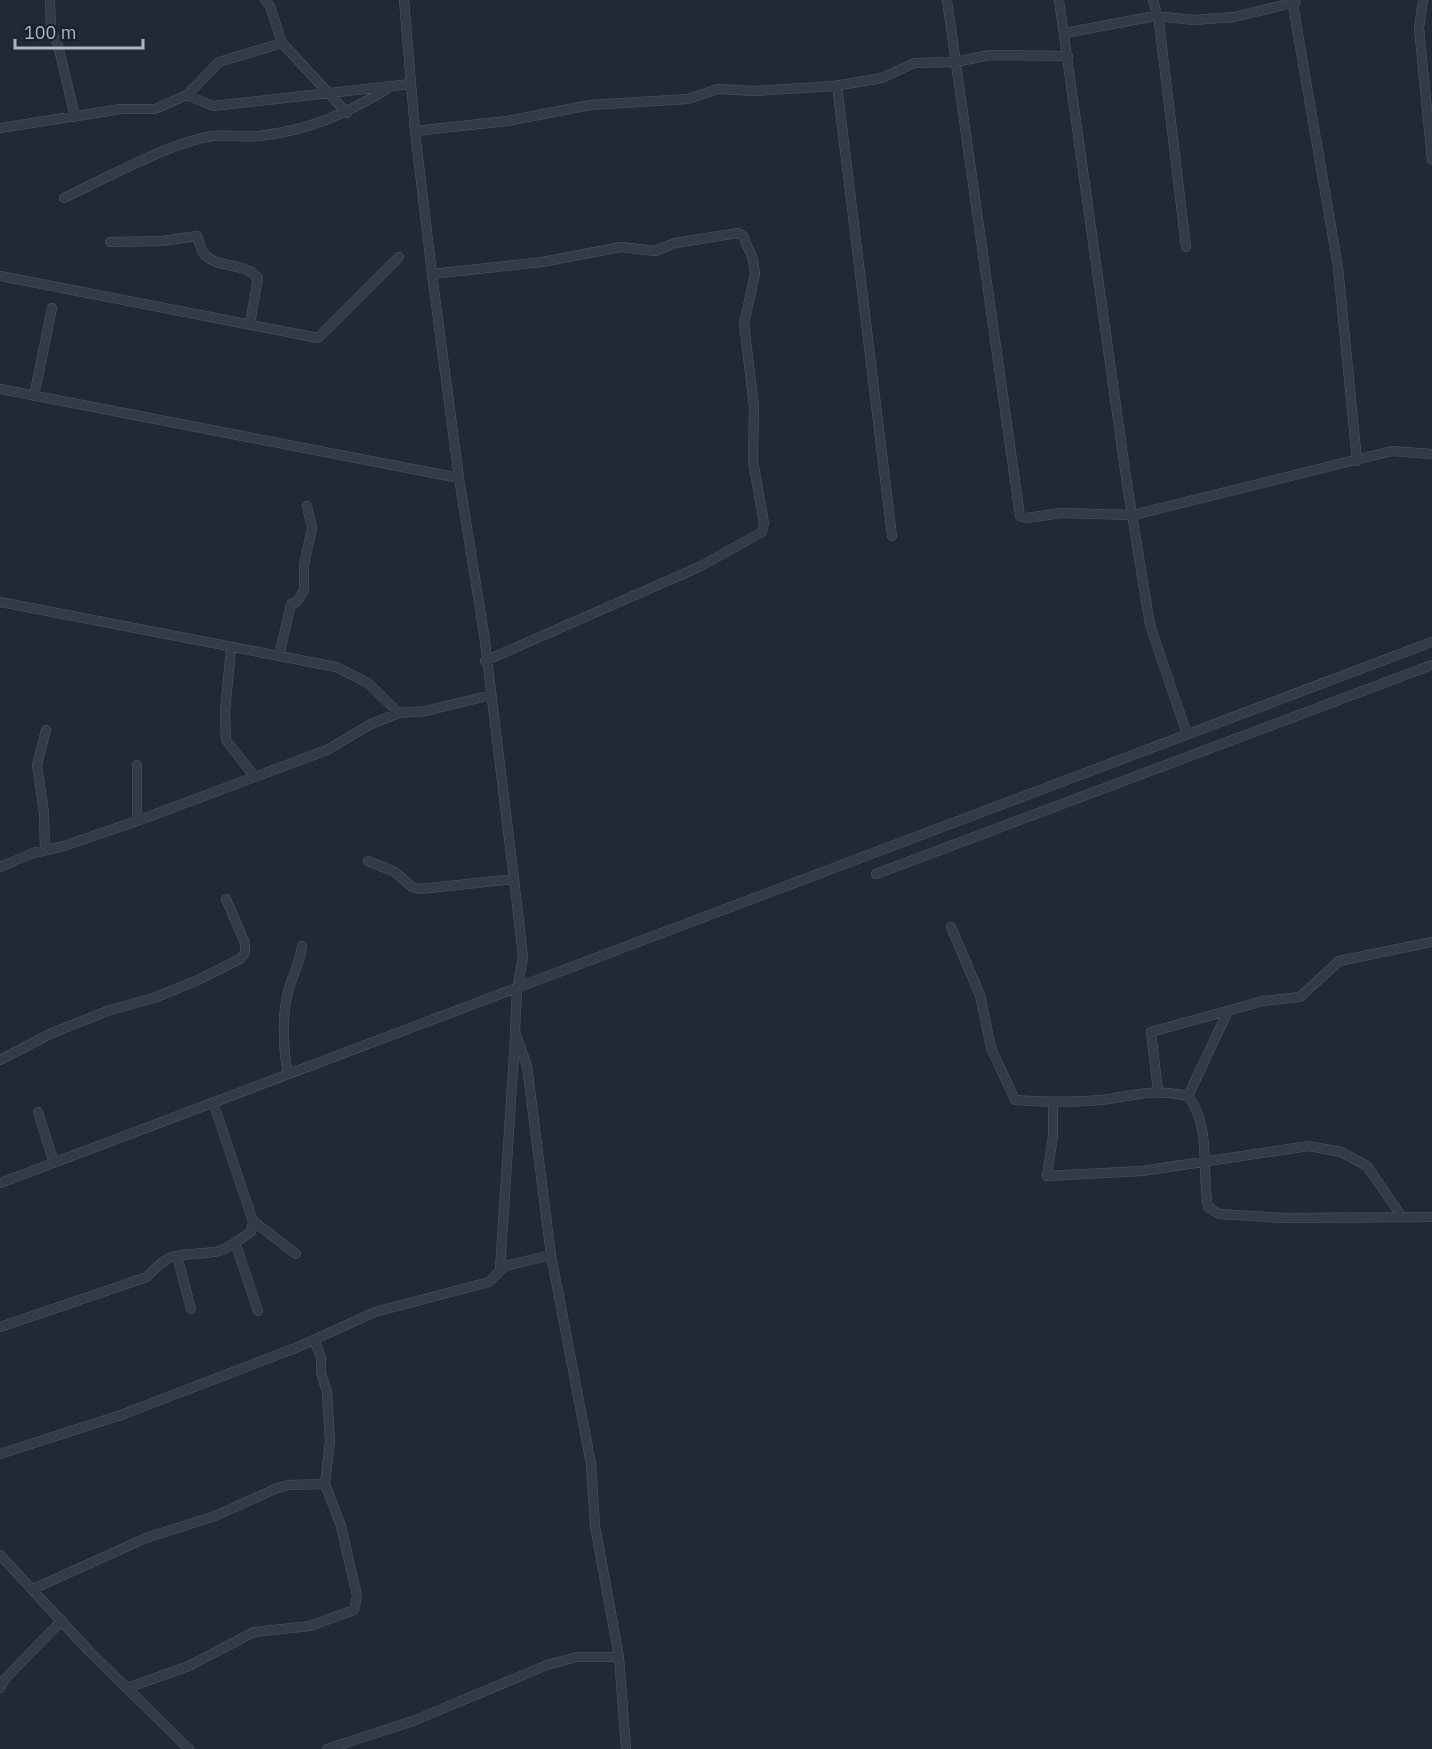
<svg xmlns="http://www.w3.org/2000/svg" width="1432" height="1749" viewBox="0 0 1432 1749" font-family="'IBM Plex Sans',sans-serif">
<rect width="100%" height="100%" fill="#212937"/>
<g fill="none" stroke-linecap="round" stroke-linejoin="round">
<!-- minor casing -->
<g stroke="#4e5662" stroke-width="10">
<path id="minor" d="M50 0 51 30 58 45 75 117
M265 0 270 6 282 43 347 113
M404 0 415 131 432 274 459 478 484 634 514 879 523 957 517 990 515 1032 527 1066 551 1255 591 1464 595 1526 619 1657 626 1749
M947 0 1020 516 1027 518 1061 513 1133 515 1392 451 1432 454
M1059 0 1127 484 1150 625 1187 734
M1153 0 1159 22 1186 247
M1423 0 1419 28 1432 160
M1293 5 1338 267 1357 461
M1065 33 1155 16 1194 20 1234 17 1296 2
M837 85 892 536
M187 95 219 62 282 43
M0 128 121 109H155L187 95 213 106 410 84
M415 131 507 121 590 105 688 99 718 89 754 91 835 86 882 78 914 63 955 62 990 55 1068 56
M64 198C104 179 171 142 213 136 228 134 244 138 259 136 309 130 344 115 387 89
M110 242 162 241 197 236C200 242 200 249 204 254 219 270 244 261 258 278L250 324
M432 274 542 262 621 247 655 251 675 243 738 233 743 236 753 259 755 274 744 324 754 406 753 461 764 523 762 532 699 567 485 661
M0 276 318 338 399 257
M0 389 459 478
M34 396 52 308
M0 602 336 667 368 683 399 713
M231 648 225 712 226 740 254 776
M279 656 291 604 297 602 304 590V565L312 528 307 506
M137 821V765
M45 850 44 813 37 765 46 730
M368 861 395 872 412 887 420 889 514 879
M0 867 33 853 64 846 137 821 327 750 371 724 399 713 426 711 491 695
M876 874 1432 665
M951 927 980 995 991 1048 1015 1100C1046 1102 1077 1103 1109 1099 1142 1094 1154 1089 1188 1096 1212 1127 1201 1171 1208 1207L1219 1214 1284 1218 1432 1217
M0 1060 52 1033 110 1010 154 998 198 980 240 959 245 953V943L226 899
M288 1073C283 1051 282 1014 288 992 292 977 300 963 302 946
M1158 1091 1151 1032 1263 1001 1300 997 1339 961 1432 942
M1188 1096 1228 1011
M1053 1103V1136L1047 1176 1142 1171 1309 1146 1341 1152 1367 1166 1402 1217
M38 1112 54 1163
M0 1183 1432 642
M253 1221 296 1254
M235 1242 258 1311
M177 1256 191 1309
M500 1270 515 1039
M0 1327 147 1277C173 1248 179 1257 214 1252 226 1251 241 1238 251 1232L253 1221 213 1102
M0 1454 121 1415 298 1347 375 1312 489 1282 505 1266 551 1255
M0 1555 89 1651 189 1749
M33 1589 146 1538 215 1516 275 1489 288 1485 325 1484
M0 1688 5 1679 62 1620
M127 1688 189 1666 254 1632 310 1626 354 1610 357 1596 341 1526 325 1484 330 1441 327 1392 321 1373V1357L314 1340
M327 1749 413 1721 547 1665 577 1657H619"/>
</g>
<!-- minor -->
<use href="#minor" stroke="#343b48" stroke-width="9"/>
</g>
<!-- scale -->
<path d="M15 39v9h128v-9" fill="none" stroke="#aeb6c4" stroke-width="3"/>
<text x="24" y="39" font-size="18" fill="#aeb6c4" stroke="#1a202c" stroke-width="4.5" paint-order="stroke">100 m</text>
</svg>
